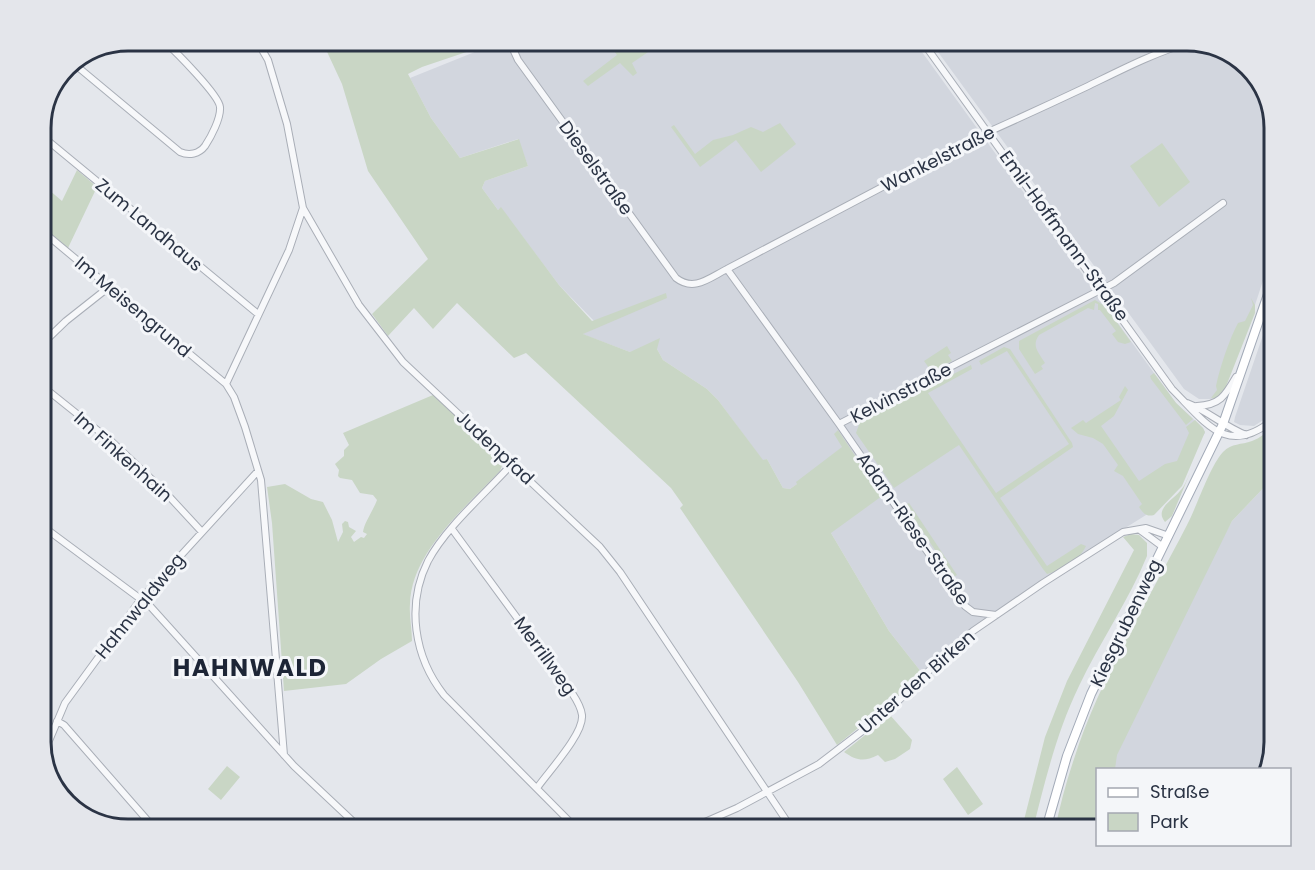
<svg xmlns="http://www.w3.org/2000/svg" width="1315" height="870" viewBox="0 0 1315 870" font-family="Poppins,sans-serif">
<rect width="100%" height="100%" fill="#e4e7ec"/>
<!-- built -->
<path fill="#d2d6de" d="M502 41H914L1154 373 1176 403 1203 428 1205 433 1153 508 1146 515 1055 572 922 673 889 631 831 533 848 449 790 489 783 488 767 459 763 461 718 400 707 389 663 360 657 349 630 352 582 334 599 326 559 285 501 208 498 210 482 188 485 181 528 166 518 139 460 158 431 118 410 78Z
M930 41H1187L1235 55 1263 84 1274 122V247L1255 305 1216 397 1211 399H1199L1184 389Z
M1274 303V413L1254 426 1240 425 1234 422 1235 417Z
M1274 477V743L1266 769 1098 770 1232 521Z"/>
<!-- green -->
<path fill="#c9d6c5" d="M322 41H423L427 45 442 41H499L422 67 408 74 431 118 460 158 519 139 528 166 485 181 482 188 498 210 501 207 559 285 592 321 666 293 667 298 583 334 630 352 660 338 657 349 663 360 707 389 718 400 763 460 767 459 783 488 790 489 797 484 796 482 842 447 834 434 838 430 882 496 831 533 889 631 922 673 898 696 837 745 798 682 680 508 683 505 671 488 526 353 514 358 457 303 433 329 414 308 388 336 372 314 428 259 368 171 342 84Z
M607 41H665L664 48 660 50 657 46 632 63 637 73 633 76 620 63 588 86 583 81 617 55Z
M780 123 796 144 761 172 736 140 700 167 671 127 674 125 695 154 713 140 733 135 751 127 763 132Z
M1162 143 1190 182 1159 207 1130 166Z
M77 170 97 187 68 248 41 226V187L42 184 62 201Z
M1251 298 1255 305V313L1225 389 1215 399 1211 398 1217 390 1216 386C1220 367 1229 340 1238 323L1245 321 1253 305Z
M1095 300 1105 306 1131 342 1125 344 1118 342 1112 334 1116 331 1100 310H1098V304L1095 303 1094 310 1088 308 1039 335C1031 346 1039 353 1045 363L1041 366 1043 369 1035 374 1019 349V341Z
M947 346 951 353 948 355 952 361 932 372 924 361Z
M1004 347 1010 349 1072 443 1073 447 1000 498 1047 566 1081 544 1086 546C1080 560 1061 571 1047 574L1043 569 959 445 894 488 856 433 860 422 971 365 972 369 928 393 996 493 1069 444 1007 351 981 365 979 361Z
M1154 373 1176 403 1193 419 1186 425 1151 379 1150 376Z
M1125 386 1128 390 1114 416 1101 426 1139 481 1165 464 1177 461 1189 433 1186 427 1195 420 1203 428 1205 432 1182 486 1154 515C1146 517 1143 513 1139 507L1142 504 1123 476 1114 471 1118 465 1103 444 1093 438 1078 434 1071 428 1083 420 1086 423 1121 400 1119 397Z
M433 395 504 460 500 471C467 506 411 552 410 604 409 616 412 629 412 641L381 659 346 684 284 691 272 523 267 487 285 484 311 499 323 502 332 520 338 542 343 532 342 524 345 521 348 522 349 527 356 531 351 537 354 542 361 537 364 538 367 534 363 532C364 523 374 509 377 500L373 495 360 493 352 480 340 478 338 476 339 470 335 464 344 456V450L349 445 343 433Z
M1274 425V477L1232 521 1117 755 1115 769 1098 770 1097 829H1055C1060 806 1066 782 1074 759 1099 680 1149 599 1187 525 1197 506 1210 466 1223 452 1232 443 1241 445 1252 441 1261 438 1268 431 1274 425Z
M1190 473 1172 516 1165 522C1154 509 1173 500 1180 491 1185 486 1187 479 1190 473Z
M909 503 957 575 953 577 905 505Z
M1131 534 1139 535 1147 543V556C1129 600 1100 642 1079 686 1057 731 1045 781 1033 829L1023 824 1045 737 1067 681 1134 550 1123 537Z
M890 715 912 740 910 749 895 759 885 762 878 755C864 762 857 761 844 752Z
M227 766 240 777 221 800 208 789Z
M957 767 983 804 968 815 943 779Z"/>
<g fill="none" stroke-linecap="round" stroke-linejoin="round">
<!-- minor casing -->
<g stroke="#a9aeb7" stroke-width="8">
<path id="minor" d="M257 41 268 60 287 124 303 208 359 305 403 362 600 547 620 572 792 829
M519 41 514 44 513 49 518 60 676 278C694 292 709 278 727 269L977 137C1013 121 1050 104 1086 87 1121 70 1155 52 1192 42
M922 41 1172 389C1206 423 1227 458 1274 419
M73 63 180 152C189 156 199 154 205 146 211 137 221 118 220 107 219 95 175 51 164 41
M41 135 258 314
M41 230 226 384 234 397 245 427 261 480 284 755
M727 269 839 424 965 606 973 612 996 615
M41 345 66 321 109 287
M226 384 289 250 303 208
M41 385 111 441 165 492 202 532
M1187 403C1208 411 1225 427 1246 435
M1197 406C1220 405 1225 396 1236 377
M839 424 1114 283 1223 203
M512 464C486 493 446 527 428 561 406 605 414 657 444 695L577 829
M41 525 150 606 294 766 361 829
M452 529 572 693C576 699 581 707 582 715 584 734 548 772 537 788
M1140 530 1163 547
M57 721 64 725 155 829
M43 755 65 703 141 599 258 471
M689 829 737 808 819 764 886 713 950 650 973 631 1043 583 1123 532 1146 528 1169 536"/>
</g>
<!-- major casing -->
<g stroke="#a3abb8" stroke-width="10">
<path id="major" d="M1046 829 1067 756 1091 694 1223 424 1274 277"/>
</g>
<!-- minor -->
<use href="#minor" stroke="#f7f8fa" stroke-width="6"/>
<!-- major -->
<use href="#major" stroke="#fff" stroke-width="8"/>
</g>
<g text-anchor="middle" stroke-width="6" stroke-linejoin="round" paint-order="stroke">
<!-- street labels -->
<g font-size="18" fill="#2b3445" stroke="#f4f6f9">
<text transform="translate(938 159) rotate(-27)" y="6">Wankelstraße</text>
<text transform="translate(596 168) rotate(54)" y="6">Dieselstraße</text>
<text transform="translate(149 225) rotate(40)" y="6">Zum Landhaus</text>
<text transform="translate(1064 236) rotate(54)" y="6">Emil-Hoffmann-Straße</text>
<text transform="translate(133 307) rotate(40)" y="6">Im Meisengrund</text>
<text transform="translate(901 393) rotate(-27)" y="6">Kelvinstraße</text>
<text transform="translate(495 448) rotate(43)" y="6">Judenpfad</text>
<text transform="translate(123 457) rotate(42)" y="6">Im Finkenhain</text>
<text transform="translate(913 529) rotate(55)" y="6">Adam-Riese-Straße</text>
<text transform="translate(140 606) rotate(-51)" y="6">Hahnwaldweg</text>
<text transform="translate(1126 623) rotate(-64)" y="6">Kiesgrubenweg</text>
<text transform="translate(545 656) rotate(54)" y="6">Merrillweg</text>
<text transform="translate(917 682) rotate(-41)" y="6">Unter den Birken</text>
</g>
<!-- district labels -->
<g font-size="24" font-weight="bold" letter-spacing="1.5" fill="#1d2536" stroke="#f4f6f9">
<text x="250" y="676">HAHNWALD</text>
</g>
</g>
<!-- crop -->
<path d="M0 0H1315V870H0ZM128 51H1187A77 77 0 0 1 1264 128V742A77 77 0 0 1 1187 819H128A77 77 0 0 1 51 742V128A77 77 0 0 1 128 51Z" fill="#e4e6eb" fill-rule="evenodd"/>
<path fill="none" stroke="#2b3445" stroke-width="3" d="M128 51H1187A77 77 0 0 1 1264 128V742A77 77 0 0 1 1187 819H128A77 77 0 0 1 51 742V128A77 77 0 0 1 128 51Z"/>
<!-- legend -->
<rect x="1096" y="768" width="195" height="78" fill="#f4f6f9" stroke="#a4a8b1" stroke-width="1.5"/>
<rect x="1108" y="788" width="30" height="9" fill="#ffffff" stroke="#a4a8b1" stroke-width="1.5"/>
<text x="1150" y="798" font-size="18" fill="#2b3445">Straße</text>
<rect x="1108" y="813" width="30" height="18" fill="#c9d6c5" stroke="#a4a8b1" stroke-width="1.5"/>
<text x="1150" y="828" font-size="18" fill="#2b3445">Park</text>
</svg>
